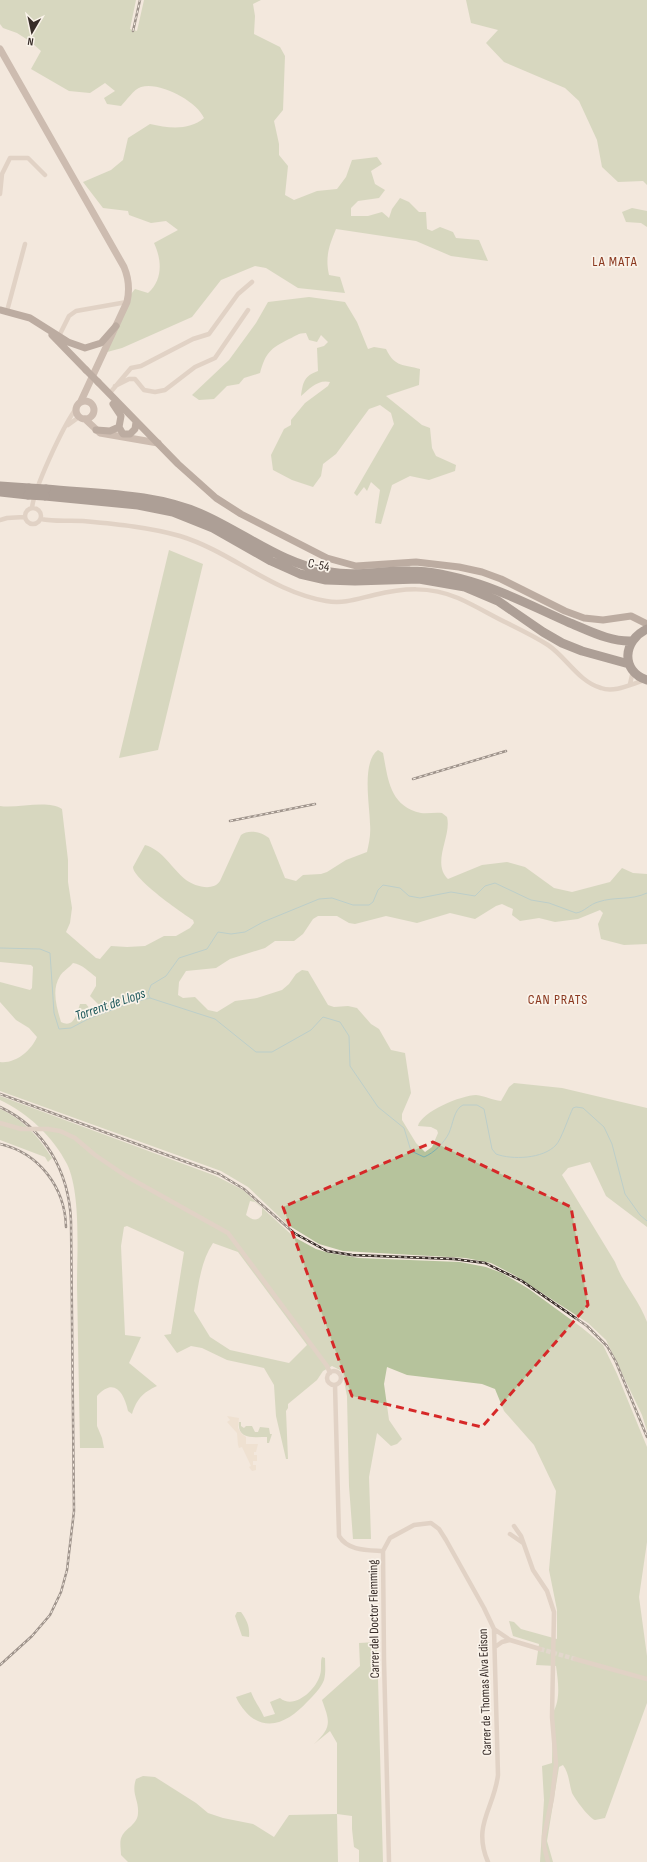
<svg xmlns="http://www.w3.org/2000/svg" width="647" height="1862" viewBox="0 0 647 1862" font-family="'Sofia Sans Condensed',sans-serif">
<rect width="100%" height="100%" fill="#f3e8dd"/>
<!-- green -->
<path fill="#b6c39c" fill-rule="evenodd" d="M0 0H136L130 29 137 31 144 0H261L253 4 255 16 254 34 280 47 285 56 283 110 274 121 279 144V155L288 166 285 195 294 200 317 191 337 189 346 177 352 160 377 157 382 164 371 171 375 184 385 190 379 198 358 201 351 208V216H368L382 212 389 218 392 209 400 198 409 202 419 212H426L427 229 432 231 440 227 453 232 456 238 479 240 488 261 451 256 416 241 336 229C329 246 325 257 329 275L340 277 345 293 298 288 266 268 255 266 221 280 192 317 122 348 107 352 131 294 135 289 148 293C163 280 162 260 154 243L178 230 166 221 151 223 129 215 128 211 103 208 83 182 111 170 123 160 128 138 150 124C168 128 189 131 204 118 197 101 159 81 141 87 134 89 126 101 121 106L107 104 104 98 115 91 105 83 90 93 69 91 31 69 41 51 31 42 17 33 3 28 0 24Z
M466 0H647V185L643 181 618 182 602 167 597 140 579 101 565 88 504 62 486 43 498 30 471 23Z
M632 208 647 211V227L641 223 626 222 622 212Z
M309 297 345 302 357 322 368 349 374 347 386 349C395 368 404 364 420 369L419 385 386 396 422 425 430 428 432 448 436 456 456 465 455 471 429 480 410 476 392 485 381 524 375 523 380 490 371 482 367 491 364 487 357 496 354 493 394 424 391 413 380 405 369 409 336 454 323 464 321 476 313 487 292 480 273 470 271 455 284 429 291 425V420L305 403 328 386 330 382C318 379 309 389 301 396 303 382 304 376 318 371L317 348 324 346 328 342 321 335 317 342 309 340 306 333C298 333 296 336 289 339 270 349 266 352 260 373L244 378 239 384 227 386 214 399 199 400 192 395 229 360 256 323 268 302Z
M169 550 203 564 158 750 119 758Z
M378 750 383 753C388 778 389 806 421 813 428 814 435 812 442 813L447 817C452 836 431 863 448 879L482 865 507 862 525 867 554 888 572 892 610 882 622 868 633 873 647 874V944L624 945 601 939 598 924 603 913 600 910 578 919 555 922 539 918 520 921 512 915 513 909 502 904 496 906 475 919 450 913 417 923 386 916 355 924 349 923 337 916H318L313 919 303 934 294 941H275L265 948 230 959 216 968 186 971 179 982 178 995 183 998 195 997 208 1010 217 1012 235 1001 257 998 282 990 289 984 296 974 302 970 308 971 328 1005 334 1007 348 1006 357 1008 371 1024 379 1029 391 1050 405 1053 411 1093 402 1114V1120L416 1143 425 1152 432 1147 438 1133 437 1130 431 1127 418 1126C421 1112 462 1095 476 1095 485 1096 492 1100 501 1101L509 1087 514 1083 562 1088 647 1108V1227L606 1196 590 1162 568 1168 562 1175 615 1262C623 1284 639 1300 647 1322V1431L642 1415 606 1340 588 1323 516 1276 491 1263 466 1258 343 1251 319 1244 288 1225 248 1187 221 1171 0 1091V1062C15 1064 31 1051 37 1037L29 1028 16 1020 0 1002V982L30 990 32 988 33 967 31 965 0 962V806C17 809 47 799 62 809L68 860V882L72 908 70 923 66 932 96 958 100 959 111 946 127 947 145 946 164 936H176L190 928 194 923 193 920C182 913 133 879 133 867L145 845C163 850 172 869 186 880 194 886 213 892 220 881L241 835C249 829 261 832 269 838L285 878 296 881 303 875 321 874 327 872 346 860 367 852C369 843 371 834 370 824 370 807 361 762 378 750ZM73 963C82 964 89 972 96 977V986L90 996 98 1004V1007L90 1009 86 1004H80C77 1013 74 1029 61 1022 57 1008 51 990 60 976 62 972 70 967 73 963Z
M0 1096 216 1176 243 1190 294 1237 316 1249 329 1253 359 1258 460 1262 486 1267 502 1273 529 1289 581 1327 603 1345 617 1374 647 1447V1542L639 1597 647 1656V1703L605 1818 595 1820C589 1818 575 1799 572 1793 569 1783 569 1773 563 1765L559 1767 547 1841 553 1862H540L544 1800 542 1766 552 1763 553 1712C561 1700 558 1680 556 1666L536 1665 539 1644 513 1636 509 1621 514 1622 521 1629 557 1639V1610L549 1570 556 1491 534 1445 504 1411 495 1389 482 1384 407 1375 387 1367 384 1384 389 1420 402 1439 397 1444 391 1446 377 1433 369 1477 371 1539H353L349 1486 347 1396 342 1371 332 1366 323 1371 317 1380 288 1404V1408L286 1411 288 1459H286L276 1416 274 1385 264 1368 227 1360 202 1348 191 1346 177 1353 164 1335 171 1334 184 1252 127 1226 124 1227 121 1246 125 1335 141 1337 129 1363 157 1386C142 1393 137 1399 132 1414L128 1411C124 1392 114 1377 97 1396V1426L102 1438 104 1448H80C79 1394 78 1339 77 1285 77 1252 81 1193 67 1164 54 1138 27 1112 0 1100ZM250 1201 255 1202 262 1208V1215C257 1222 252 1220 246 1215ZM213 1243 238 1252 307 1345 289 1363 230 1350 210 1337 194 1311C198 1289 200 1262 213 1243Z
M0 1109C24 1120 38 1136 52 1158L48 1162 45 1157 0 1140Z
M239 1422H241V1426L244 1428 246 1426H252L255 1432H258L260 1427 269 1428 270 1434H272L269 1443H267V1437C254 1437 237 1440 239 1422Z
M237 1612H241C247 1620 250 1627 249 1637L242 1636 235 1616Z
M377 1642 383 1862H359V1850L354 1847 352 1829V1816L337 1814V1743L330 1731 314 1744C332 1727 330 1722 322 1700L360 1666 359 1643Z
M322 1657 325 1658C325 1665 326 1673 324 1680 321 1688 313 1696 307 1702 292 1718 272 1732 251 1717 245 1712 239 1704 236 1697L251 1692C255 1702 260 1708 264 1717L275 1714 270 1702 280 1698C294 1710 316 1690 320 1675 322 1669 320 1662 322 1657Z
M143 1776 155 1777 196 1803 208 1813 223 1818 253 1824 274 1837 289 1815 337 1814 338 1862H128L121 1855C121 1849 119 1841 122 1836 126 1828 138 1824 138 1813 139 1800 131 1794 136 1779Z"/>
<!-- plaza -->
<path fill="#ebd9c4" d="M227 1416 239 1418 238 1428 242 1434 246 1437V1444H258L256 1452H254V1455H257V1461H253V1465H256V1470L252 1471 249 1467 251 1466 242 1447 239 1448 238 1445 237 1433 227 1422 230 1420Z"/>
<g fill="none" stroke-linecap="round" stroke-linejoin="round">
<!-- stream -->
<path stroke="#7bafb1" stroke-width="1" d="M0 948 40 949 50 953 54 1013 59 1029 71 1028 88 1019 130 1003 150 998 215 1019 256 1052H272L311 1030 323 1017 340 1022 349 1036 350 1066 378 1107 404 1128 411 1151 424 1157C434 1153 444 1143 449 1133 453 1124 454 1109 463 1105H477L484 1109 492 1149 496 1154C512 1160 543 1159 556 1145 561 1140 569 1116 573 1108L576 1107 583 1108 604 1127 612 1144 625 1194 640 1215 647 1221
M150 998 148 993 151 985 166 976 179 958 207 949 218 932 231 934 245 932 263 922 319 899 332 898 353 905H369L373 902 378 890 383 885 400 888 409 896 420 898 451 892 475 896 485 886 495 883 531 900 549 903 576 913C584 912 590 904 598 902 616 896 630 901 647 893"/>
<!-- street-tunnel -->
<path stroke="#cec3b9" stroke-width="4.5" stroke-dasharray="4.5 2" stroke-linecap="butt" d="M540 1649 575 1659"/>
<!-- street -->
<path stroke="#ccb8a8" stroke-width="4.5" d="M0 194 2 174 10 158H28L45 175
M7 311 25 244
M59 336 69 316 76 311 127 302
M115 386 129 379H135L144 390 155 392 165 390 195 367 215 358 248 310
M109 394 131 368 141 366 193 339 209 334 238 294 252 282
M68 425 79 417
M25 516a8 8 0 1 1 16 0a8 8 0 1 1-16 0Z
M32 508C34 488 63 427 75 410
M41 519C55 522 68 520 83 521 115 524 149 527 180 536 232 552 270 591 326 601 344 604 357 599 374 595 403 588 430 586 458 598 474 605 489 614 505 622 519 629 534 636 548 645 566 657 579 682 601 688 615 693 631 684 645 680
M0 520 7 518 24 517
M630 684 633 671
M0 1123 21 1129
M48 1129 60 1131 75 1138 95 1155 126 1176 228 1233 307 1339 327 1366 330 1373
M327 1378a7 7 0 1 1 14 0a7 7 0 1 1-14 0Z
M335 1385 339 1536C348 1551 367 1550 383 1551L384 1660 389 1862
M514 1526 521 1536 533 1570 547 1591 554 1612 552 1717 556 1764 552 1798 544 1836V1846L548 1862
M510 1534 523 1543
M383 1551 390 1538 414 1525 431 1523 439 1529 446 1540 484 1608 494 1629 498 1775C494 1809 472 1825 488 1862
M494 1629 510 1640 540 1649
M495 1647 502 1642 510 1640
M575 1659 647 1679"/>
<!-- secondary -->
<path stroke="#9f877a" stroke-width="7" d="M0 49 124 267C129 279 130 289 127 302L81 401
M76 410a9 9 0 1 1 18 0a9 9 0 1 1-18 0Z
M85 419 100 433 158 443"/>
<!-- primary -->
<path stroke="#7b6459" stroke-width="7" d="M0 310 30 318 68 342 85 348 101 343 116 326
M52 335 86 370
M98 382 178 464 216 498 241 514 327 558 356 566 416 562 459 567 482 572 501 579 565 611 584 618 603 620 631 616 647 624
M119 427 123 434H130L135 429 136 422
M96 430 110 431 119 427 121 416 113 404"/>
<!-- highway -->
<path stroke="#594740" stroke-width="9" d="M0 486 29 488
M46 489C97 494 156 493 204 515 246 534 282 564 330 572 356 577 383 570 410 571 433 571 457 577 479 584 510 594 540 610 570 623 590 631 610 642 632 641
M0 492 28 495
M45 496 138 505 173 512 213 528 271 561 300 574 326 580 355 581 419 579 465 587 498 601 543 632 562 643 582 651 629 664
M647 629C623 640 620 671 647 680"/>
<!-- rail casing -->
<g stroke="#382d29" stroke-width="2.5">
<path id="rail" d="M133 31 140 0
M413 779 506 751
M230 821 315 804
M0 1094 219 1174 244 1189 294 1233 327 1251 352 1255 454 1259 485 1263 522 1281 587 1326 607 1346 616 1362 647 1437
M0 1107C45 1128 69 1172 71 1221L74 1511 67 1570 61 1592 50 1615 32 1636 0 1665
M0 1144C39 1153 65 1187 66 1227"/>
</g>
<!-- rail -->
<use href="#rail" stroke="#faf3ea" stroke-width="1" stroke-dasharray="3" stroke-linecap="butt"/>
<!-- street-bridge -->
<path stroke="#ccb8a8" stroke-width="4.5" d="M21 1129H48"/>
<!-- primary-bridge -->
<path stroke="#7b6459" stroke-width="7" d="M86 370 98 382"/>
<!-- highway-bridge -->
<path stroke="#594740" stroke-width="9" d="M29 488 46 489
M28 495 45 496"/>
</g>
<!-- marked area -->
<path d="M0 0H647V1862H0ZM433 1142 571 1207 588 1305 482 1427 352 1396 283 1207Z" fill="#f3e8dd" fill-opacity=".55" fill-rule="evenodd"/>
<path fill="none" stroke="#d62828" stroke-width="3" stroke-dasharray="8 5" stroke-linejoin="round" d="M433 1142 571 1207 588 1305 482 1427 352 1396 283 1207Z"/>
<g text-anchor="middle" stroke-width="3.5" stroke-linejoin="round" paint-order="stroke">
<!-- street labels -->
<g font-size="13" fill="#382d29" stroke="#faf3ea">
<text transform="translate(319 564) rotate(12)" y="5">C-54</text>
<text transform="translate(373 1619) rotate(-91)" y="5">Carrer del Doctor Flemming</text>
<text transform="translate(484 1692) rotate(-92)" y="5">Carrer de Thomas Alva Edison</text>
</g>
<!-- neighbourhood labels -->
<g font-size="14" letter-spacing="1" fill="#8a381f" stroke="#faf3ea">
<text x="615" y="266">LA MATA</text>
<text x="558" y="1004">CAN PRATS</text>
</g>
<!-- water labels -->
<g font-size="14" font-style="italic" fill="#1d585b" stroke="#faf3ea">
<text transform="translate(110 1004) rotate(-19)" y="5">Torrent de Llops</text>
</g>
</g>
<!-- north arrow -->
<g transform="translate(32 32) rotate(189)" stroke="#faf3ea" stroke-width="3" paint-order="stroke">
<path d="M0-3L7 15L0 10L-7 15Z" fill="#382d29"/>
<text y="-6" font-size="11" font-weight="bold" text-anchor="middle" fill="#382d29">N</text>
</g>
</svg>
